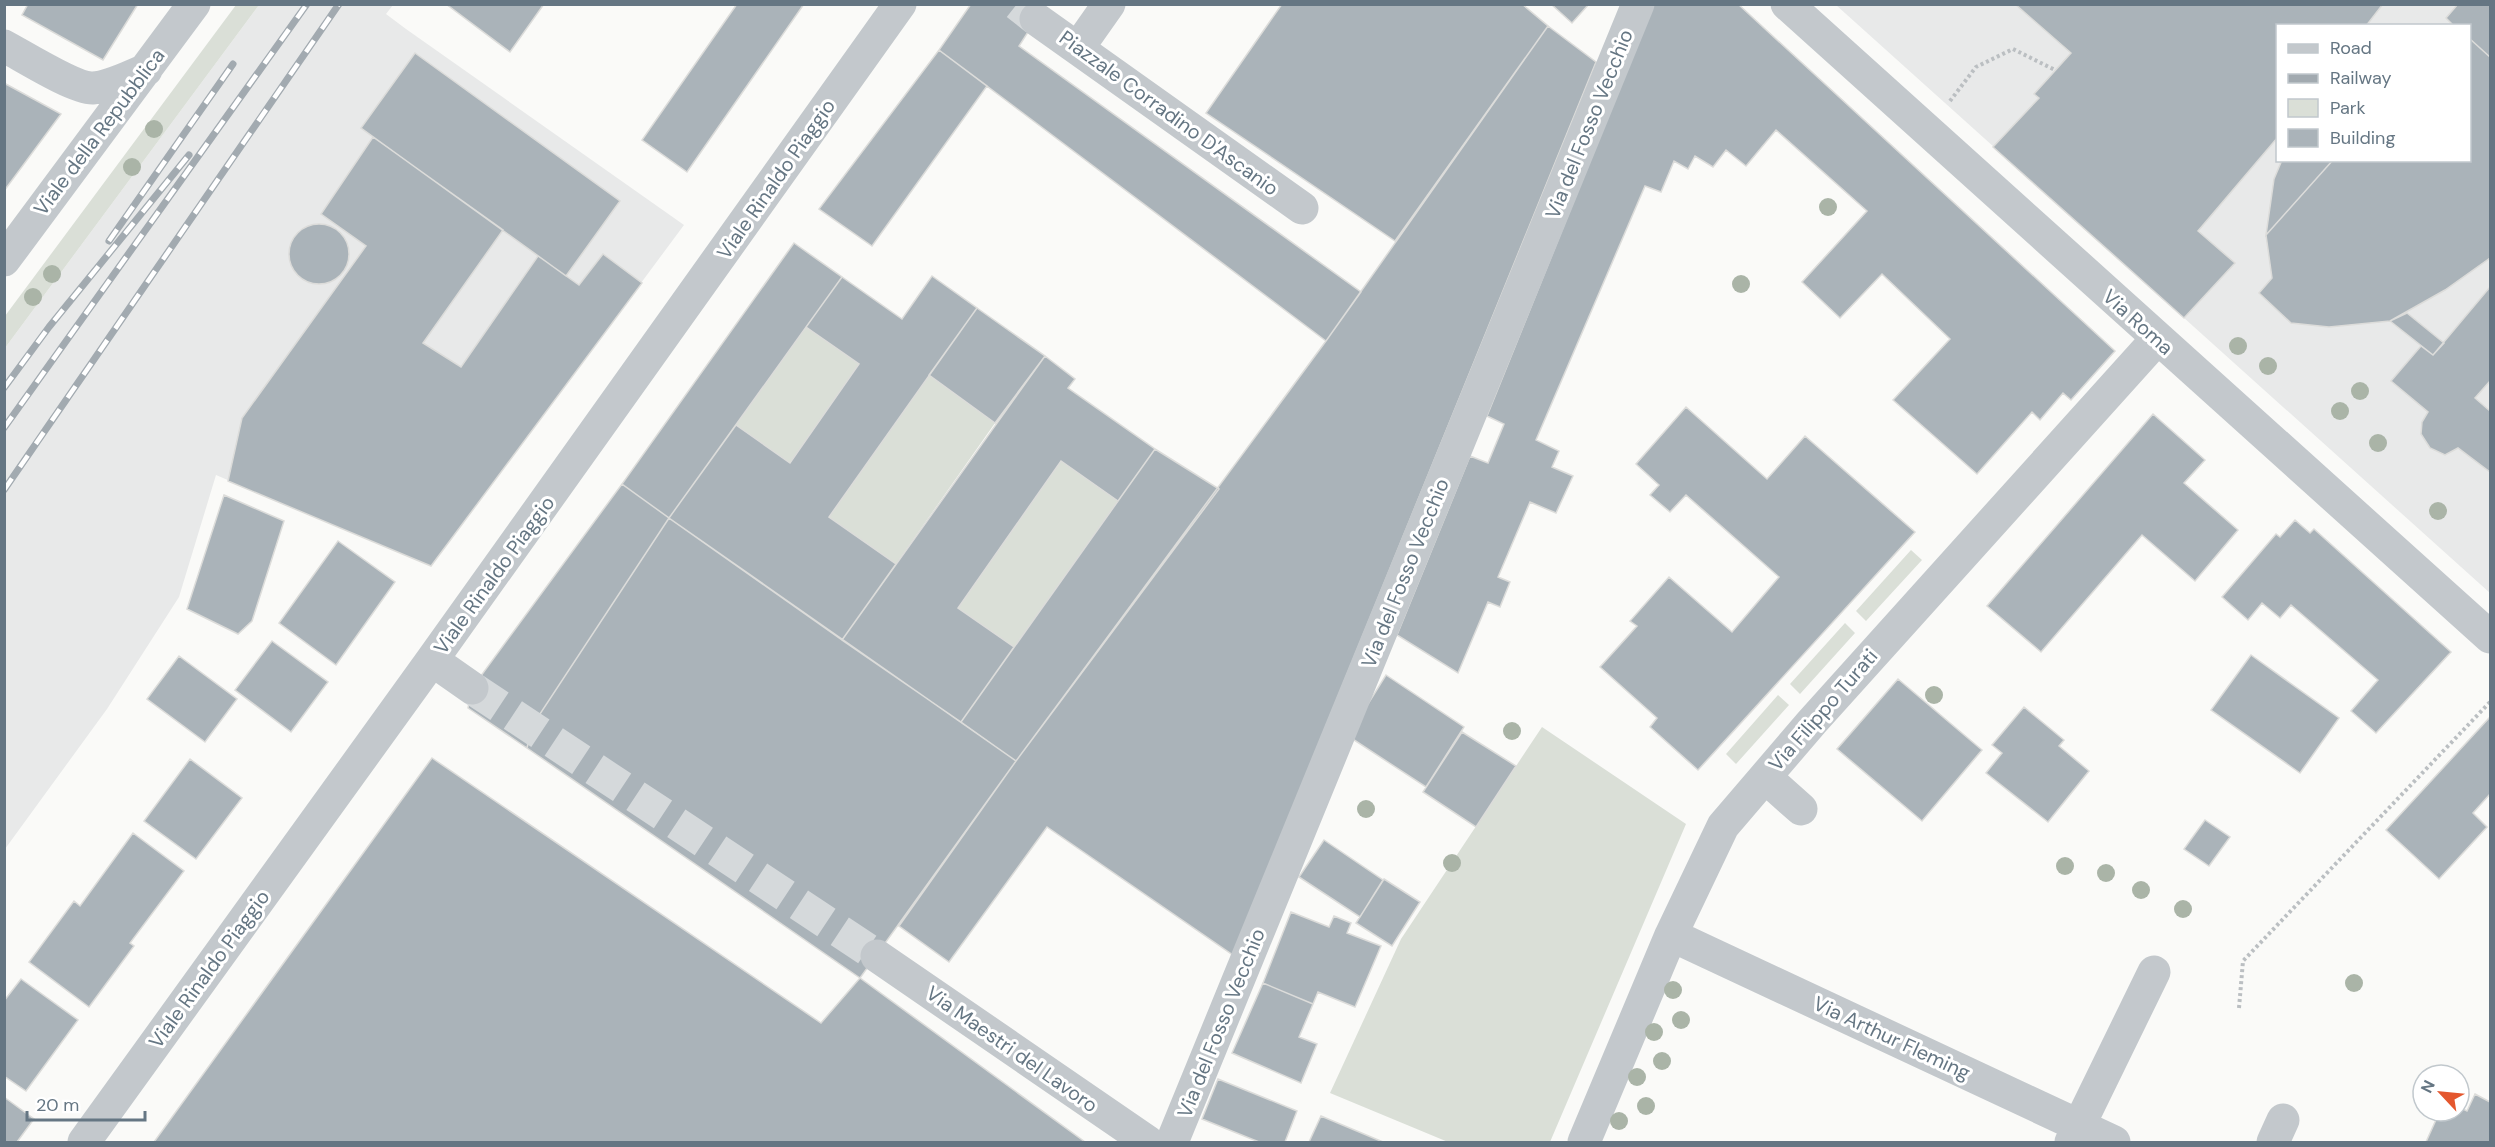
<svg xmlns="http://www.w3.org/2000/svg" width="2495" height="1147" viewBox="0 0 2495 1147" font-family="'DM Sans',sans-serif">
<rect width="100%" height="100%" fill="#fafaf8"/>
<!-- built -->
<path fill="#e8e9e9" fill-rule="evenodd" d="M259 5H393L386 14 406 29 684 225 431 566 216 475 179 597 107 709 5 849V348Z
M1836 5H2490V593ZM2278 26H2470V160H2278Z"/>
<!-- green -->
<path fill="#dadfd7" d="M236 5H259L5 348V316Z
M806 327 859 364 790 463 736 425Z
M929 375 995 423 896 564 829 517Z
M1061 461 1118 501 1014 647 958 608Z
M1911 550 1922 560 1866 621 1856 611Z
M1845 623 1855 633 1800 694 1790 684Z
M1778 695 1789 705 1736 764 1726 754Z
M1542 727 1686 824 1550 1142H1448L1330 1093 1401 939Z"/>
<!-- building -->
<path fill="#aab3b9" stroke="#dcdcda" stroke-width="1.5" d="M28 4H138L103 60 22 15Z
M446 4H544L510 52Z
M737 4H804L687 172 642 140Z
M971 4H1046L1019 46 1361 292 1326 341 939 50Z
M1282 4H1522L1548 26 1395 241 1206 113Z
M1551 4H1589L1572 23Z
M1653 4H1738L2115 351 2071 400 2063 393 2040 420 2032 412 1977 474 1893 400 1950 339 1882 274 1840 318 1802 282 1867 211 1776 130 1746 166 1726 150 1713 167 1695 156 1688 169 1674 161 1661 192 1645 186 1536 440 1559 451 1552 467 1573 476 1556 513 1530 502 1498 577 1510 582 1500 607 1488 602 1458 673 1397 635 1470 456 1488 463 1504 424 1487 416Z
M2015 4H2383L2366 26H2278V137L2198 231 2235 263 2184 318 1993 147 2039 98 2034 94 2071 53Z
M2458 4H2490V57L2470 39V26H2454L2446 18Z
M1548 26 1596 62 1233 955 1047 827 949 962 899 926 1016 761 1326 341Z
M2470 39 2490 57V258L2445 290 2390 321 2329 327 2291 323 2259 293 2272 278 2266 235 2333 160H2470Z
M939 50 987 86 872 246 819 209Z
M415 53 620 201 566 276 361 128Z
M4 83 61 114 4 191Z
M373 137 503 230 423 343 461 367 538 256 579 285 603 254 642 283 431 566 228 481 242 418 366 246 321 214Z
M2282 160H2333L2266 235 2274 179Z
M289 254a30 30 0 1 1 60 0a30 30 0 1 1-60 0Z
M794 243 842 277 669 518 622 484Z
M932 276 977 308 829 517 896 564 842 640 669 518 736 425 790 463 859 364 806 327 842 277 902 319Z
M2490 287V381L2475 398 2490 411V472L2458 448 2445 455 2430 448 2421 434 2422 422 2428 412 2391 381 2421 346 2433 355Z
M977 308 1045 356 995 423 929 375Z
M2407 313 2444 343 2433 355 2390 321Z
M1045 356 1075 379 1068 388 1155 449 1118 501 1061 461 958 608 1014 647 961 722 842 640Z
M1686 407 1767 479 1805 436 1915 532 1698 770 1650 727 1657 718 1600 667 1637 626 1630 621 1669 577 1732 632 1779 577 1686 495 1670 512 1650 495 1659 485 1636 464Z
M2153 414 2205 460 2184 483 2238 530 2195 581 2142 535 2041 652 1987 606Z
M1155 449 1219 489 1016 761 961 722Z
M622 484 669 518 532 726 527 748 468 708 472 688Z
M224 495 284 521 252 621 238 634 187 609Z
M669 518 1016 761 860 978 527 748 532 726Z
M2295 520 2310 533 2314 529 2451 652 2376 733 2351 711 2378 680 2291 605 2280 618 2262 603 2248 620 2222 597 2276 534 2280 537Z
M338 541 395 582 336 665 279 623Z
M272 641 328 682 291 732 235 690Z
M2251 655 2339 718 2300 773 2211 710Z
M179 656 237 699 205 742 147 699Z
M1386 675 1464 727 1426 787 1348 736Z
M1898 679 1982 750 1922 821 1837 749Z
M2024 707 2064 740 2059 746 2089 771 2048 822 1986 773 2002 753 1992 745Z
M2490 717V794L2473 813 2487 827 2439 879 2386 830Z
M1462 732 1516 766 1476 827 1423 792Z
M432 758 821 1023 860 978 1085 1142H154Z
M190 759 242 798 196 859 144 821Z
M2205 820 2230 837 2209 866 2184 849Z
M133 833 184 871 130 943 134 946 89 1007 29 962 74 901 80 906Z
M1324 840 1383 880 1360 917 1299 877Z
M1384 879 1420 902 1392 946 1356 923Z
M1291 912 1329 927 1334 916 1351 923 1347 933 1381 946 1355 1007 1318 992 1313 1004 1263 983Z
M21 979 78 1020 26 1091 4 1076V1001Z
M1263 983 1313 1004 1299 1037 1317 1044 1301 1083 1232 1053Z
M1218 1079 1297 1111 1285 1142H1259L1202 1119Z
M2475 1094 2490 1102V1142H2426L2440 1111H2459V1107L2467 1111Z
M4 1097 34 1119 17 1142H4Z
M1321 1116 1383 1142H1309Z"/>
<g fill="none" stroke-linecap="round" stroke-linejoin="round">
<!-- minor-tunnel -->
<path stroke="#d5d9db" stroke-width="33" stroke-dasharray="33 16" stroke-linecap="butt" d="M1017 4 1036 19
M472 688 877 956"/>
<!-- path -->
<path stroke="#bbbfc2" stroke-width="4" stroke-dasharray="3 3" stroke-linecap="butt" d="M1950 101 1976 67 2013 49 2055 70
M2239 1008 2243 961 2490 702"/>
<!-- minor -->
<path stroke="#c3c8cc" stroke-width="33" d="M1787 4 2490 637
M1036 19 1302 208
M4 46C23 56 75 89 93 88 111 87 130 76 146 70
M1078 48 1109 4
M4 260 194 4
M432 660 472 688
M1765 777 1801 809
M1671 935 2114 1142
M877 956 1148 1142
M84 1142 432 660 900 4
M1172 1142 1638 4
M1584 1142 1671 935 1723 826 1812 722 2157 339
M2071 1142 2154 972
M2273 1142 2283 1120"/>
<!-- rail casing -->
<g stroke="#a2aab0" stroke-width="7">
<path id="rail" d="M109 241 233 64
M4 388 49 327 189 155
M4 428 307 4
M4 490 339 4"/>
</g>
<!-- rail -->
<use href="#rail" stroke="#fff" stroke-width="4.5" stroke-dasharray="14" stroke-linecap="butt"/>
</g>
<!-- trees -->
<g fill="#aab4a7">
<circle cx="154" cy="129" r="9"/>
<circle cx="132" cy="167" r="9"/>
<circle cx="1828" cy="207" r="9"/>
<circle cx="52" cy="274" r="9"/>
<circle cx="1741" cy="284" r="9"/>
<circle cx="33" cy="297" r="9"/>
<circle cx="2238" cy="346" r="9"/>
<circle cx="2268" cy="366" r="9"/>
<circle cx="2360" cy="391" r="9"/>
<circle cx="2340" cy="411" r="9"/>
<circle cx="2378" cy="443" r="9"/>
<circle cx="2438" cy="511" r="9"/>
<circle cx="1934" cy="695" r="9"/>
<circle cx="1512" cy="731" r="9"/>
<circle cx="1366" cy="809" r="9"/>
<circle cx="1452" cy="863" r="9"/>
<circle cx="2065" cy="866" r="9"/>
<circle cx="2106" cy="873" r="9"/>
<circle cx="2141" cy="890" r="9"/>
<circle cx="2183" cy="909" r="9"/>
<circle cx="2354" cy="983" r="9"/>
<circle cx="1673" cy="990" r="9"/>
<circle cx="1681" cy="1020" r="9"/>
<circle cx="1654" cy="1032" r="9"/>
<circle cx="1662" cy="1061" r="9"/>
<circle cx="1637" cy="1077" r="9"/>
<circle cx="1646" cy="1106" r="9"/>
<circle cx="1619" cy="1121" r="9"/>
</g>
<g text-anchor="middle" stroke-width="6" stroke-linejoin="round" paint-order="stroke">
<!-- street labels -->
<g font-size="20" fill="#657683" stroke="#fff">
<text transform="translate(1169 113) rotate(36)" y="7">Piazzale Corradino D'Ascanio</text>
<text transform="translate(1589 124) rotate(-68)" y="7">Via del Fosso Vecchio</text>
<text transform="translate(99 132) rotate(-53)" y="7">Viale della Repubblica</text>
<text transform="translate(776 179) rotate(-55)" y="7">Viale Rinaldo Piaggio</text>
<text transform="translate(2138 322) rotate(42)" y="7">Via Roma</text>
<text transform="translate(1405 573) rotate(-68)" y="7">Via del Fosso Vecchio</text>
<text transform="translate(494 575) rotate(-54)" y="7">Viale Rinaldo Piaggio</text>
<text transform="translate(1823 710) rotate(-49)" y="7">Via Filippo Turati</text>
<text transform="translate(209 969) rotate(-54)" y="7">Viale Rinaldo Piaggio</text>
<text transform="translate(1221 1023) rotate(-68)" y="7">Via del Fosso Vecchio</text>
<text transform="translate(1892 1038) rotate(25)" y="7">Via Arthur Fleming</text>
<text transform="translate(1012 1049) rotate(35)" y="7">Via Maestri del Lavoro</text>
</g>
</g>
<!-- border -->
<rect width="2495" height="1147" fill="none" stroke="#657683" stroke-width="12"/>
<!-- legend -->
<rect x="2276" y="24" width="195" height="138" fill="#ffffff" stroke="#c1c8cd" stroke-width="1.5"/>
<rect x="2288" y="44" width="30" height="9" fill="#c3c8cc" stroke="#c1c8cd" stroke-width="1.5"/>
<text x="2330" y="54" font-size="18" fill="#657683">Road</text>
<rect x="2288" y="74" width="30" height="9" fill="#a2aab0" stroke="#c1c8cd" stroke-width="1.5"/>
<text x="2330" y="84" font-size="18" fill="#657683">Railway</text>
<rect x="2288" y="99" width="30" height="18" fill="#dadfd7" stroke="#c1c8cd" stroke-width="1.5"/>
<text x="2330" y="114" font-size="18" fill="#657683">Park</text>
<rect x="2288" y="129" width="30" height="18" fill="#aab3b9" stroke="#c1c8cd" stroke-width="1.5"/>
<text x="2330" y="144" font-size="18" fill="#657683">Building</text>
<!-- north arrow -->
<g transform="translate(2441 1093) rotate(296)"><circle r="28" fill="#ffffff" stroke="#c1c8cd" stroke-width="1.5"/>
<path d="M0-4.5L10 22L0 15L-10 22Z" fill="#e4572e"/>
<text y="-9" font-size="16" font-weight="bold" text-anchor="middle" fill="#657683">N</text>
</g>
<!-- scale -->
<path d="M27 1111v9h118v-9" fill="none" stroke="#657683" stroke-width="3"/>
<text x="36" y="1111" font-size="18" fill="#657683" stroke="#ffffff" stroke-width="4.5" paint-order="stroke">20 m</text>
</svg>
